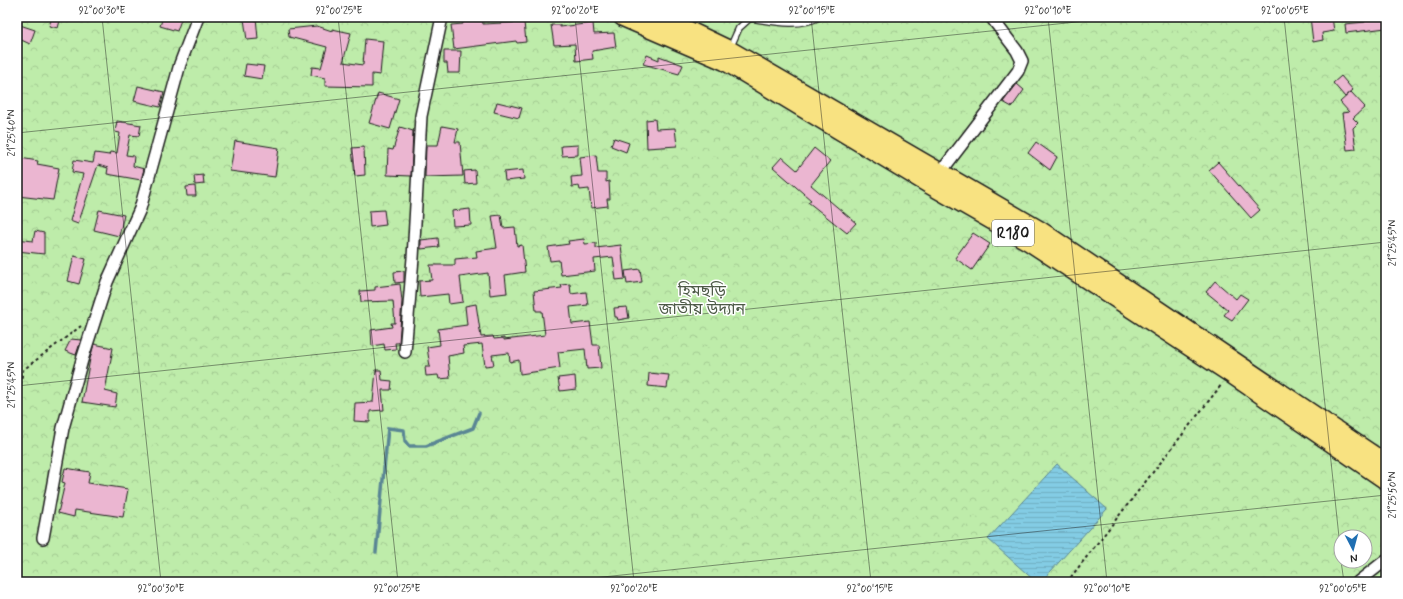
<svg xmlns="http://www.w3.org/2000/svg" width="1403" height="599" viewBox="0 0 1403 599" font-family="Mynerve,'Noto Sans Bengali',sans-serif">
<defs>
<pattern id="park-crowns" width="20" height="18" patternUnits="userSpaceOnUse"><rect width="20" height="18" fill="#beecaa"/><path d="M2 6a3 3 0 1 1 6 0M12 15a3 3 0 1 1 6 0" fill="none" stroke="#a3ca92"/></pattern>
<pattern id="water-rules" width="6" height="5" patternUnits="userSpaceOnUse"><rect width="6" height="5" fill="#83cce4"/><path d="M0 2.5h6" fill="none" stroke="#71afc3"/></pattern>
</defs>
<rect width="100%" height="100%" fill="#fff"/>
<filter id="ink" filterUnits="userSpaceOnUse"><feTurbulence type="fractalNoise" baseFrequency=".025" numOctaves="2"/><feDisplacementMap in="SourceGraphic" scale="8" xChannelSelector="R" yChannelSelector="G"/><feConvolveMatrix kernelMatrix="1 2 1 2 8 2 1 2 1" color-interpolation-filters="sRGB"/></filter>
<g filter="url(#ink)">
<!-- park -->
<path fill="url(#park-crowns)" stroke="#6d8463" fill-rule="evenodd" d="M17 17H1386V582H17ZM1341 537H1365V561H1341Z"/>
<!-- water -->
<path fill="url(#water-rules)" stroke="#5a8694" d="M1057 464 1107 509 1041 582H1036L988 539Z"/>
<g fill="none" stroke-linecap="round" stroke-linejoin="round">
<!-- stream -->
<path stroke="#5a8694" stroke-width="3.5" d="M376 552 388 428 404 430 405 441 409 446H426L473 428 479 413"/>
</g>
<!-- building -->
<path fill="#ebb6d1" stroke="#1c1c1c" d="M52 17H61L58 28 49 26Z
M163 17H182L177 31 160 26Z
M256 17 258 39 247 40 244 19Z
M462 17H482L483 24 524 22 526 42 517 43 516 41 454 49 451 25 463 24Z
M1310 17H1332L1334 31 1322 33 1323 40 1313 42Z
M1374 17H1386V28L1346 33 1345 24 1365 22V20L1375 19Z
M593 23 594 34 614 33 616 47 592 51 593 59 576 61 575 44 554 45 551 25H560V27Z
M17 24 35 30 30 44 17 38Z
M317 26 332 31V29L351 33 343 62 363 65 365 39 383 41 380 75 372 74V87L325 86V78L311 75 312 67 321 68 327 47 289 37 288 29Z
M444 51H461L460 73H448L447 63H444Z
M647 55 659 60V56L683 65 679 74 643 64Z
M246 64 264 66 262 79 244 76Z
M1341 76 1353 90 1345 97 1333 83Z
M1017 84 1024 90 1012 107 1003 102Z
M138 86 164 92 160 107 134 101Z
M1351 92 1365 107 1353 118 1358 123 1353 128 1356 149 1347 150 1342 113 1349 112 1340 102Z
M378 93 399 99 390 129 369 123Z
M497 102 522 108 519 118 494 112Z
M655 119 656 129 675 128 677 146 647 148 646 120Z
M117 121 141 125 139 136 130 135 126 155 134 156 133 166 144 169 141 180 107 174 108 168 98 165 78 224 70 221 83 174 72 172 74 160 93 163 95 153 109 155 110 152 117 153 120 133 115 132Z
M442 126 458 129 455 142H460L463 176 425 177 426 145H438Z
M400 127 413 131 411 176 387 175 388 149 393 150Z
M614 138 629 143 626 152 611 146Z
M235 141 279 148 275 177 230 171Z
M1036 142 1057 157 1050 170 1028 153Z
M578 145V155L562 156 561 146Z
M364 147 365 175 355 176 352 148Z
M814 148 830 161 811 185 856 223 847 233 808 202 811 200 773 167 782 157 797 170Z
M596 155 598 173H606V182L609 181 610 199H607L608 206 591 208 589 189 580 190 579 186 572 187 571 177 582 176 580 157Z
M20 158 38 161 37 164 59 168 53 200 17 196V178Z
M1218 162 1260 210 1251 218 1209 170Z
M475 170 476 183 465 184 464 171Z
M523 170 524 179 505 181 504 172Z
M203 175 204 184 195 185 194 176Z
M195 186 196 196H187L186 187Z
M470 209 471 225 453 226 452 211Z
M99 210 124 215 119 236 94 230Z
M384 210 386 225 370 227 369 211Z
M501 215 503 228 515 227 517 246 522 245 525 272 505 275 507 293 490 295 488 273 460 277 463 302 449 304 448 294 420 297 419 281 432 280 430 265H455V259L477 257 476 251 497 248 492 216Z
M35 231 44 233V254L17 251V239L33 241Z
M973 233 990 244 972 270 955 258Z
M438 238 439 247 421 249V240Z
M584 239 585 244 596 243V248L621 245 625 279 616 280 613 257 594 259 595 271 561 275 559 260 550 261 548 247 569 244 568 241Z
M74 256 86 259 79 284 68 281Z
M640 269 642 282 627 284 625 271Z
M404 271V282L395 283 394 272Z
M1215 281 1236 299 1240 294 1248 299 1232 320 1224 315 1228 310 1206 292Z
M400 284 402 301 399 343H395L396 349 385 350 384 344 372 346 371 330 392 327 391 323H395L393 301 361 302 360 291 375 290V287Z
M570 284 571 294 586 292 588 305 570 307 572 324 590 322 593 345H599L601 368 587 369 585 349 558 352 560 368 520 374 519 360 510 362 509 353 492 355 494 365 485 366 482 344 463 346 464 353 448 356 450 378 439 379 438 375 426 376 425 367H430L427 347 440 345 438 329 467 325 465 306 476 304 481 337 493 336 494 339 504 338V340L545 335 542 311H536L534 291 562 288 561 285Z
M627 307 629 318 618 320 617 317H615L614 308Z
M71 339 81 340 76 355 65 351Z
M94 344 113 348 105 391 117 394 115 407 82 402 90 359Z
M376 370H381L382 380 392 381 391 390H382L384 410 370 411V422L354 421 355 403 373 402Z
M649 373 669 375 667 388 648 386Z
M575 376 576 389 560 391 558 378Z
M65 468 90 472 88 483 128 489 123 517 75 510 74 517 58 513 65 483 62 482Z"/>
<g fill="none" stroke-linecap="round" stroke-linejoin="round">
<!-- service casing -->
<g stroke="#1c1c1c" stroke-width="8">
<path id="service" d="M730 48 739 28 750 18C771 21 799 28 819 17"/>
</g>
<!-- minor casing -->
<g stroke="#1c1c1c" stroke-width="14">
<path id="minor" d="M940 173 1018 71 1022 61 1017 51 991 17
M405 352 413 258 421 116 442 17
M43 538 63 428 82 360 107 282 140 209 180 64 198 17
M1358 582 1386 560"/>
</g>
<!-- primary casing -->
<g stroke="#1c1c1c" stroke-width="21">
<path id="primary" d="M623 17 725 61 929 184 1030 242 1230 373 1386 480
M660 17 729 50 1039 230 1386 464"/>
</g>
<!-- path -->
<path stroke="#1c1c1c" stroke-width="2" stroke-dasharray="3 3" stroke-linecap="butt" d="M17 388 20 386 23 370 81 326
M1067 582 1222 384"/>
<!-- service -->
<use href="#service" stroke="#fff" stroke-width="5.5"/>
<!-- minor -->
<use href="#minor" stroke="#fff" stroke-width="11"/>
<!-- primary -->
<use href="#primary" stroke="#f8e281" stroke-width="18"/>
</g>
</g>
<!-- ticks -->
<path fill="none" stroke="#1c1c1c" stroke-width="1" stroke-opacity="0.45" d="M102 17 161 582M338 17 398 582M575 17 634 582M811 17 871 582M1048 17 1107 582M1284 17 1341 556M17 133 1124 17M17 386 1386 242M1341 561 1344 582M555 582 1386 495"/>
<g text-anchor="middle" stroke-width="3" stroke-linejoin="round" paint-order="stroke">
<!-- shield labels -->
<rect fill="#fff" stroke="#606060" stroke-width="1" x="992" y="220" width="42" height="26" rx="3"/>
<g font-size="15" font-weight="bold" fill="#1c1c1c">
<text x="1013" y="238">R180</text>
</g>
<!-- park labels -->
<g font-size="16" fill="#4d5a47" stroke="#fff">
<text x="702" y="296">হিমছড়ি<tspan x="702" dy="18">জাতীয় উদ্যান</tspan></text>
</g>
</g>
<!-- margin -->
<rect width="1403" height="599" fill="none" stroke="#fff" stroke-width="44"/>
<!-- north arrow -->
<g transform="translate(1353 549) rotate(174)"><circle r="19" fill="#ffffff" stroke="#a4a4a4"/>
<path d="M0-3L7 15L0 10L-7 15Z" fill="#1f6fb2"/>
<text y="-6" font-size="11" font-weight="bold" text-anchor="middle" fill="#1c1c1c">N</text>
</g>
<rect x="22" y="22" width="1359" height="555" fill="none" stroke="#1c1c1c" stroke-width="1.5"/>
<g font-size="10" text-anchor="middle" fill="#1c1c1c">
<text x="102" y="14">92°00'30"E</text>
<text x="339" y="14">92°00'25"E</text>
<text x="575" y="14">92°00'20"E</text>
<text x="812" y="14">92°00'15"E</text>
<text x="1048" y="14">92°00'10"E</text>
<text x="1285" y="14">92°00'05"E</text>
<text transform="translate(11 133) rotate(-90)" y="4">21°25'40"N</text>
<text transform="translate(1392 243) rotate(-90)" y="4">21°25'45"N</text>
<text transform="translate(11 385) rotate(-90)" y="4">21°25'45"N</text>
<text transform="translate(1392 495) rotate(-90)" y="4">21°25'50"N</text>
<text x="161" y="592">92°00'30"E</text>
<text x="397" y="592">92°00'25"E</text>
<text x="634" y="592">92°00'20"E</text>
<text x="870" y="592">92°00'15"E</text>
<text x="1107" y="592">92°00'10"E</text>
<text x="1343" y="592">92°00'05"E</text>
</g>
</svg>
